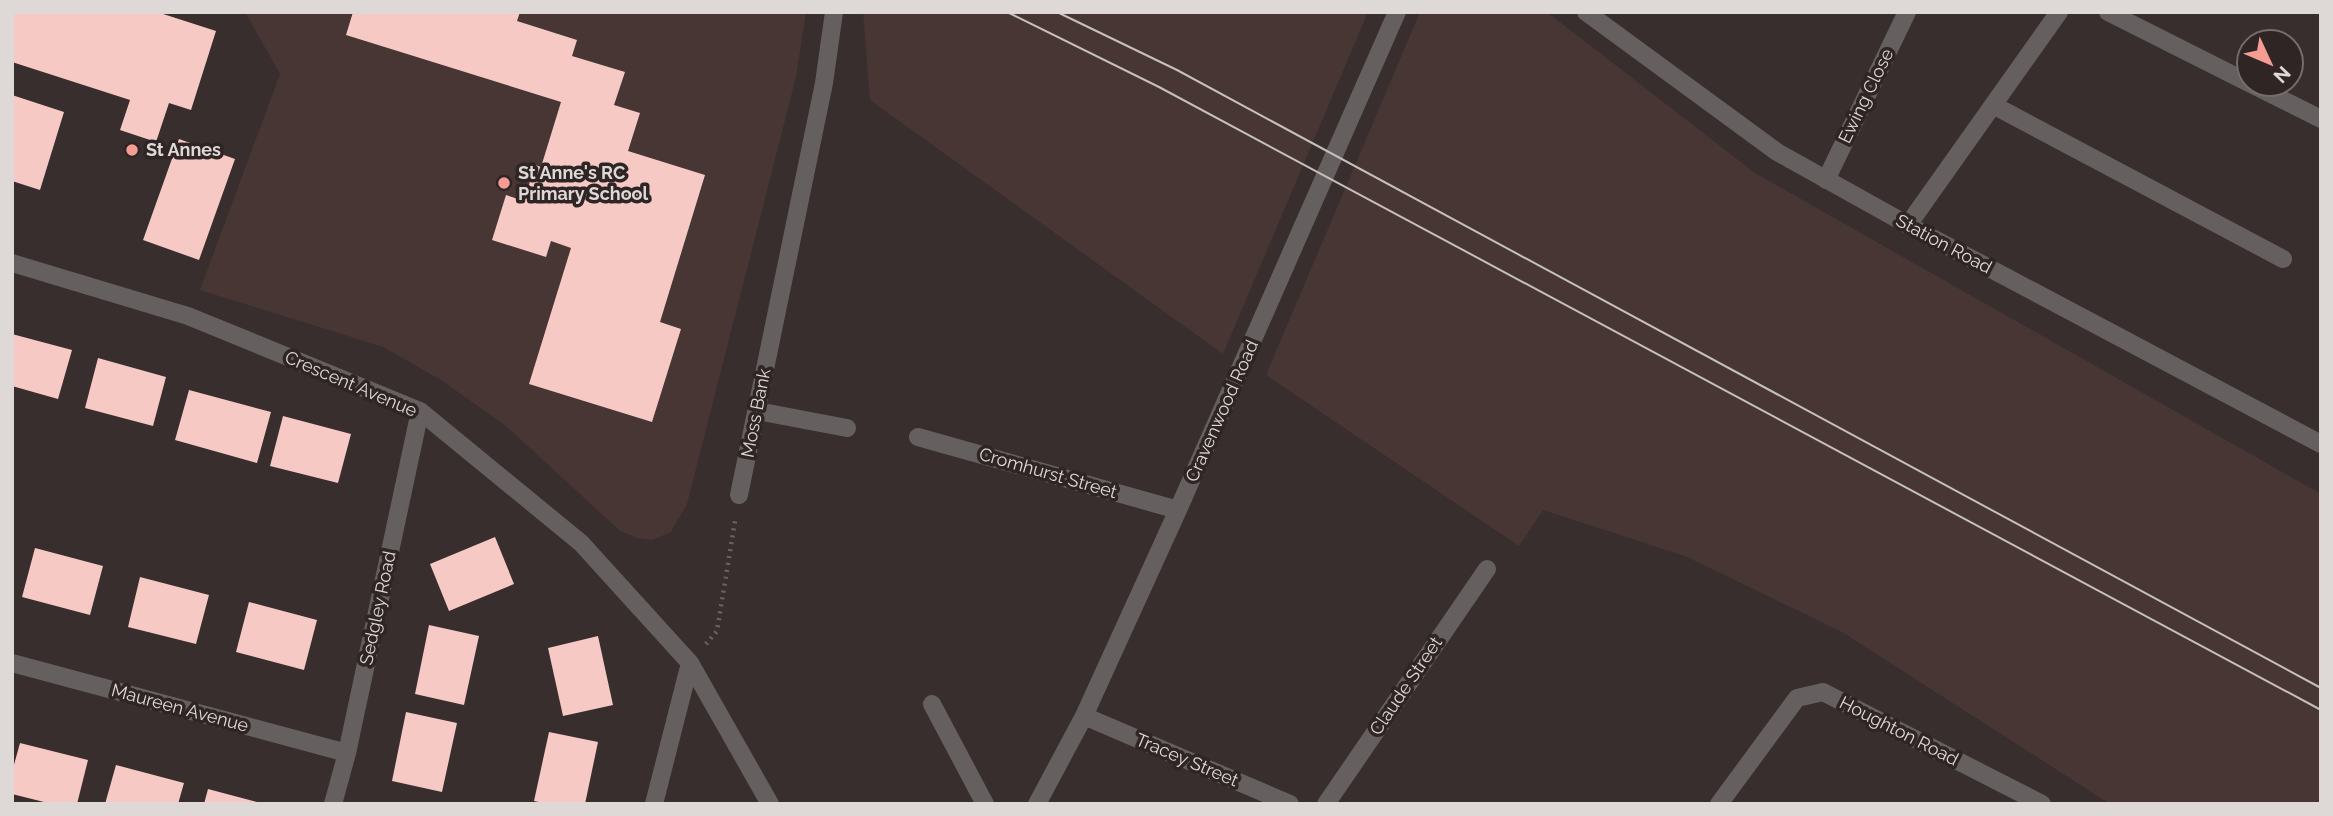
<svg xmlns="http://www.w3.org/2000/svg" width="2333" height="816" viewBox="0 0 2333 816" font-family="Raleway,sans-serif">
<rect width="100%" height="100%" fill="#382e2d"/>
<!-- built -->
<path fill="#473634" d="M245 12H806L796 77 687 504 671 532 652 540 637 538 620 531 506 426 441 380 383 347 200 290 280 74Z
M863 12H1368L1223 354 870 100Z
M1420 12H1547L1755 173 2321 494V804H2110L1842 632 1685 556 1543 510 1519 546 1266 375Z"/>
<!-- building -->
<path fill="#f6c9c4" d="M12 12H157L216 31 191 110 169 103 156 142 120 130 130 100 12 62Z
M353 12H520L517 21 577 40 572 56 625 72 614 105 640 113 628 151 705 175 660 322 681 329 652 422 529 384 571 248 551 241 546 257 492 240 506 195 524 201 535 165 541 167 561 102 346 35Z
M12 95 64 112 40 190 12 181Z
M179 139 235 159 199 260 143 240Z
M12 334 72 350 58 399 12 386Z
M98 358 166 377 153 426 85 408Z
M189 390 271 412 257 463 175 440Z
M283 416 351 434 338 483 270 466Z
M495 537 514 584 449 611 430 564Z
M35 548 103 566 90 615 22 597Z
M140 577 209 595 196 644 128 627Z
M249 602 317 620 304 670 236 652Z
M429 625 479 636 464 705 415 694Z
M598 636 613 705 563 716 548 648Z
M406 712 457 723 442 792 392 781Z
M549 732 598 742 585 804H548L534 801Z
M20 743 88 760 77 804H52L12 794V772Z
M116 765 184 783 178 804H105Z
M208 789 261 803 260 804H204Z"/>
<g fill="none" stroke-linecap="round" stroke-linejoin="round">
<!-- path -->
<path stroke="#6b6261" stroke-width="4.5" stroke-dasharray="2 5" stroke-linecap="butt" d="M706 644 717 631 735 521"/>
<!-- minor -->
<path stroke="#65605f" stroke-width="18" d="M1586 12 1777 152 1908 225 2321 444
M2108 12 2249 83
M2251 84 2321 119
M1993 105 2283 259
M1826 180 1907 12
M1908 225 2059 12
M12 263 188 316 420 411 581 543 690 663 770 804
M757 411 847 428
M918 437 1178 510
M739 495 824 83 834 12
M12 663 347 753
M932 704 985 804
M1084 716 1290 804
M333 804 347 753 420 411
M654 804 690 663
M1037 804 1084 716 1178 510 1397 12
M1326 804 1487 569
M1719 804 1797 698 1823 692 2042 804"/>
<!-- tram -->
<path stroke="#c5bfbe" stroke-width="2" d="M1007 12 1159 87 2321 710
M1057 12 1177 70 2321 688"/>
</g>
<!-- markers -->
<g fill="#f59c93" stroke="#2e2524" stroke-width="2.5">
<circle cx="132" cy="150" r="7"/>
<circle cx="504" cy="183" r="7"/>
</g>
<g text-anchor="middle" stroke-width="7" stroke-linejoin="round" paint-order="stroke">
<!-- street labels -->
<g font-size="18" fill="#ded8d7" stroke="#2e2524">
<text transform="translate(1866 96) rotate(-64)" y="6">Ewing Close</text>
<text transform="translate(1944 244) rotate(28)" y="6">Station Road</text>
<text transform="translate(351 384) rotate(23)" y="6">Crescent Avenue</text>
<text transform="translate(1222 411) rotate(-66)" y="6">Cravenwood Road</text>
<text transform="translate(756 413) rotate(-79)" y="6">Moss Bank</text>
<text transform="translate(1048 473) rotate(16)" y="6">Cromhurst Street</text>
<text transform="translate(378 608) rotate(-78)" y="6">Sedgley Road</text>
<text transform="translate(1406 686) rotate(-56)" y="6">Claude Street</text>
<text transform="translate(180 708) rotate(15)" y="6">Maureen Avenue</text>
<text transform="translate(1899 731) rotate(27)" y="6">Houghton Road</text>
<text transform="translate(1187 760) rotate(23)" y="6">Tracey Street</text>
</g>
<!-- poi labels -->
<g font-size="18" font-weight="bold" fill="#ded8d7" stroke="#2e2524" text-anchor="start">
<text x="146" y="156">St Annes</text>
<text x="518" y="179">St Anne's RC<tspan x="518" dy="21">Primary School</tspan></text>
</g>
</g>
<!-- border -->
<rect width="2333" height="816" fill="none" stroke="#ded8d7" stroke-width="28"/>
<!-- north arrow -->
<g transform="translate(2270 63) rotate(134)"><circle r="33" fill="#2e2524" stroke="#746d6c" stroke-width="2"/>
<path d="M0-5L12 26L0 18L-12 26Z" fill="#f59c93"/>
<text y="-10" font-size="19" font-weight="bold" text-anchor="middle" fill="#ded8d7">N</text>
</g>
</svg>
